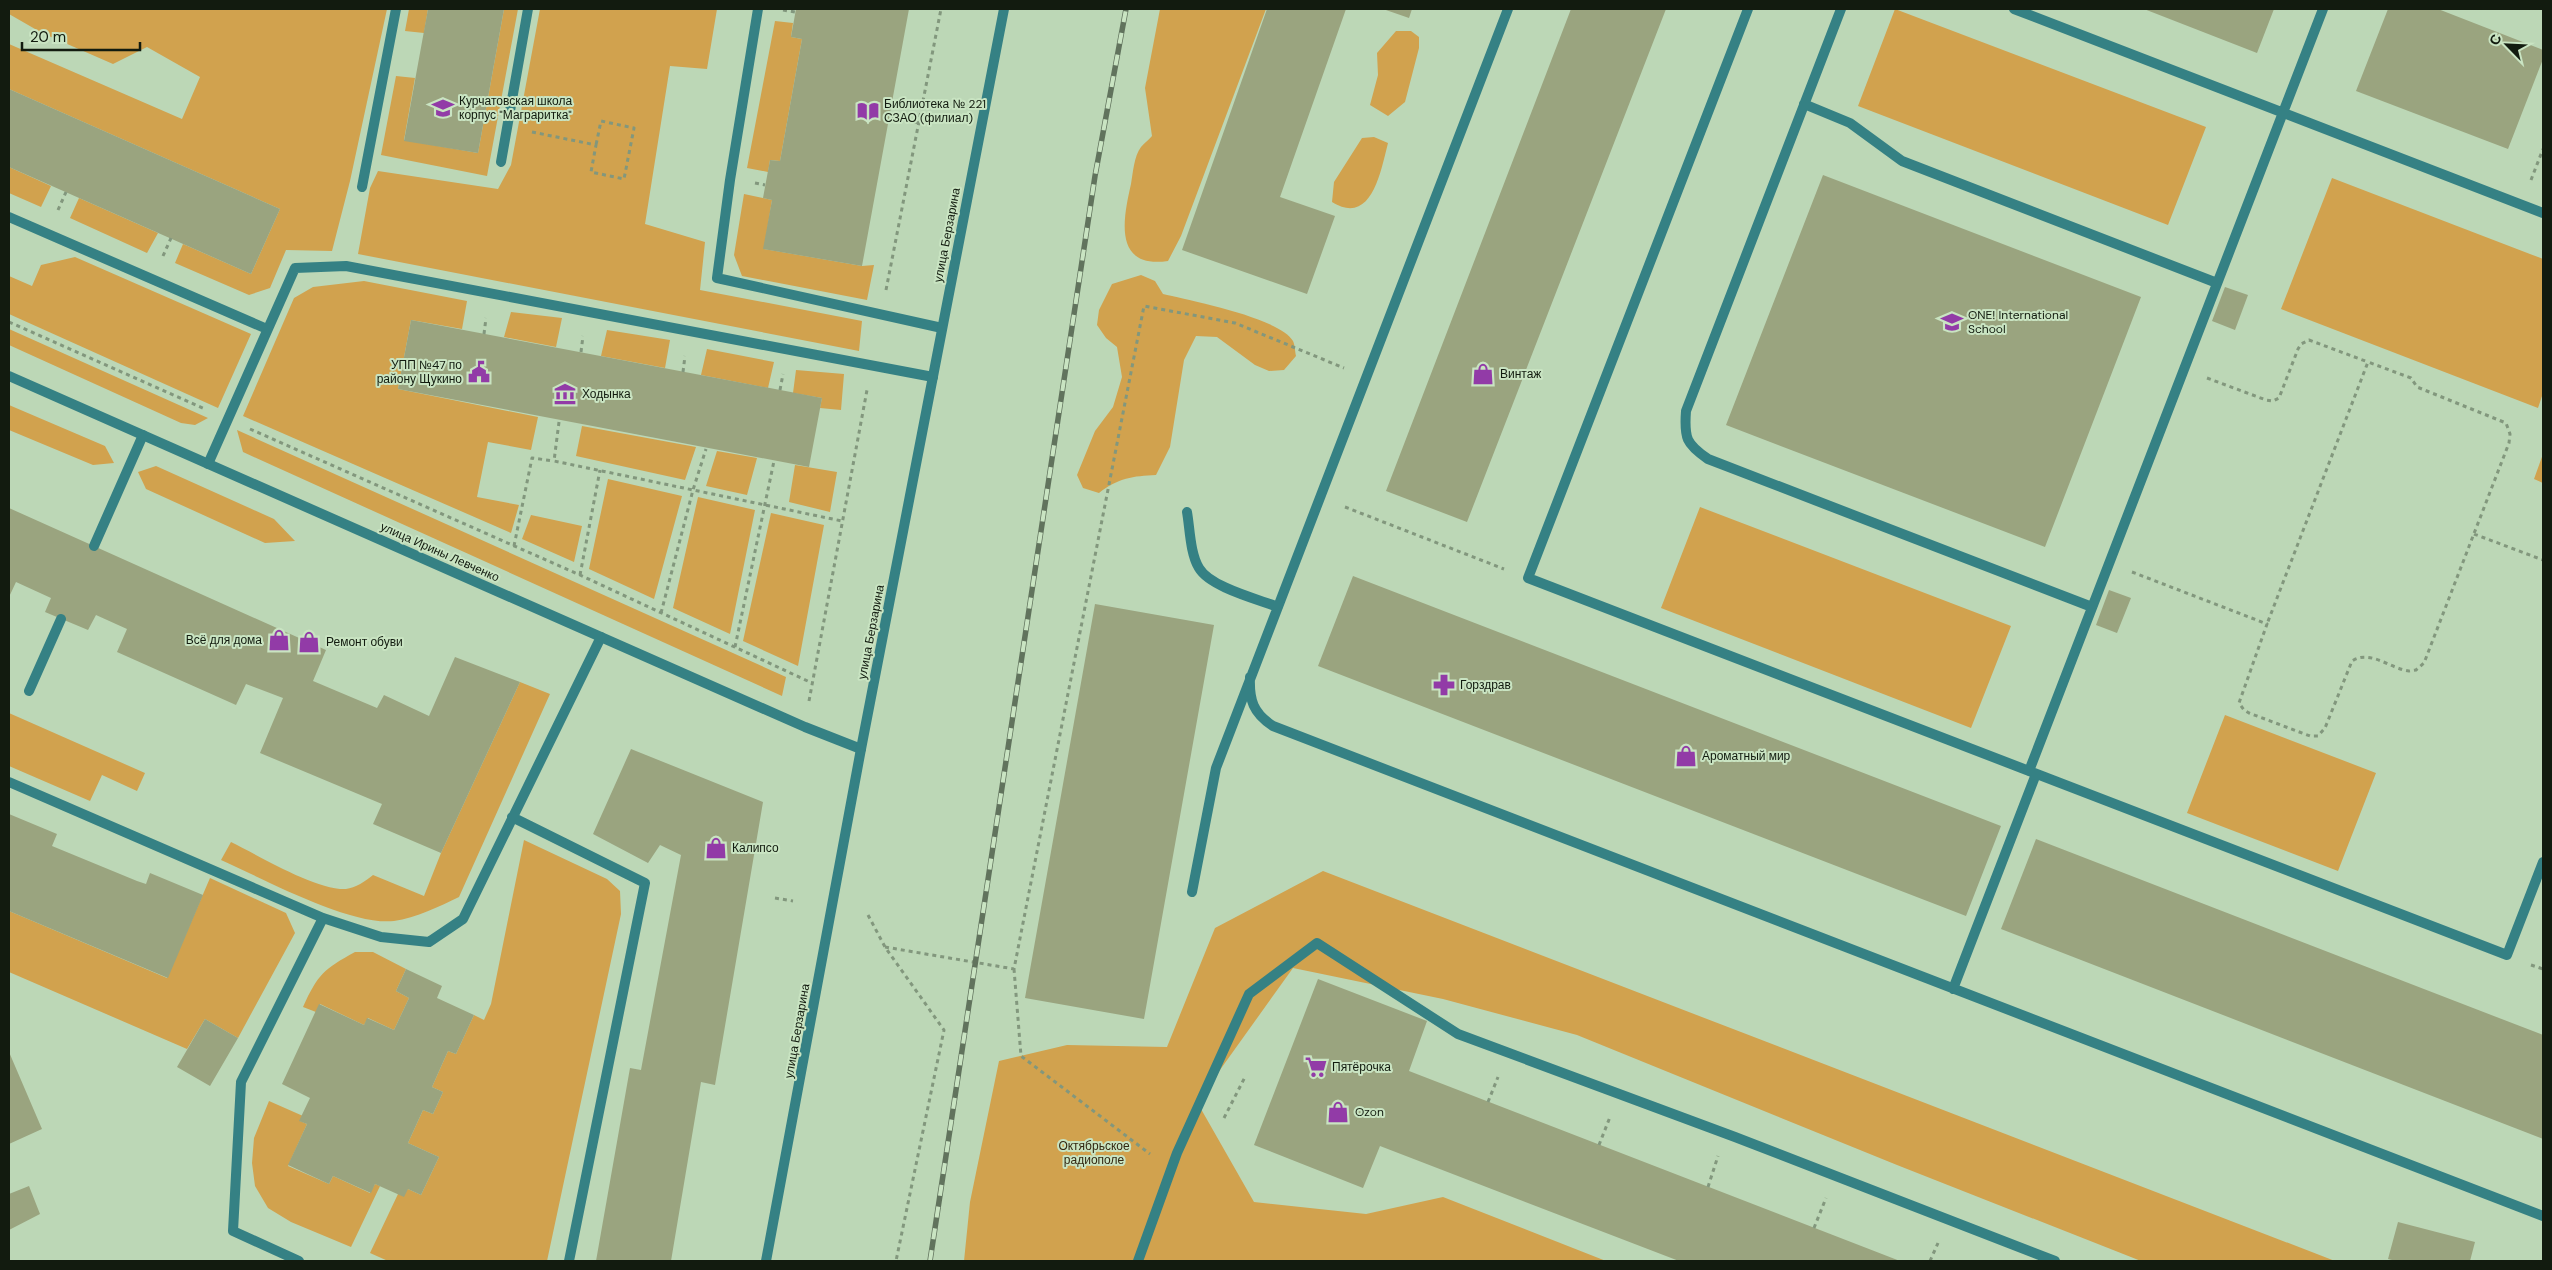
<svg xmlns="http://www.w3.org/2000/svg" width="2552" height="1270" viewBox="0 0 2552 1270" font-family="'DM Sans',sans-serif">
<rect width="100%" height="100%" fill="#bcd7b6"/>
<!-- green -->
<path fill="#d1a24e" d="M9 9H387L350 181 332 251 286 250 270 288 249 295 175 263 183 244 251 274 280 209 9 89V44L182 119 200 77 147 47 113 64 42 33 9 14Z
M409 9H428L424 33 405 31Z
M504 9H518L487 176 381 155 396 76 415 78 404 140 478 153Z
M540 9H717L707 69 670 66 645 224 705 242 700 290 862 321 859 351 358 254 370 188 378 171 498 189 511 165Z
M1160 9H1266L1181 236 1168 261C1113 269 1123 219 1131 184 1133 173 1134 156 1141 147 1144 143 1149 140 1152 136L1145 88Z
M1895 9 2206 127 2168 225 1858 106Z
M775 21 793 23 791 37 802 39 780 161 770 160 768 172 747 168Z
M1396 31H1411L1419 37V48L1405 102 1388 116 1370 105 1378 75 1377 53Z
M1374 137 1388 143C1381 170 1372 227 1332 202L1334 182 1362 138Z
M9 167 51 186 41 207 9 193Z
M2332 178 2543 259V393L2538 408 2281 309Z
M744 194 772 200 764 249 862 266 874 265 867 300 742 276 734 255Z
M79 198 158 233 147 253 70 218Z
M75 257 251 334 218 408 9 314V276L32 286 41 265Z
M1141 275 1155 281 1163 294C1189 300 1280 318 1293 341 1295 345 1295 352 1296 356L1284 370 1269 371 1255 365 1217 337 1196 336 1184 360 1170 447 1156 475C1133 476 1118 478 1099 493L1083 488 1077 475 1095 431 1113 407 1122 377 1117 347 1106 338 1097 325 1099 310 1112 284Z
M364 281 467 301 462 329 411 320 398 389 538 417 531 450 488 442 477 497 519 505 511 533 243 416 294 298 313 287Z
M511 312 562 318 556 347 504 337Z
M9 329 208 418 195 425 181 423 9 345Z
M607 330 670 340 665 368 601 356Z
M707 349 774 362 768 388 701 375Z
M796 370 844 374 841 410 820 408 822 398 793 393Z
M9 405 105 446 114 463 93 465 9 430Z
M582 426 696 447 685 480 576 456Z
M237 430 786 677 782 696 243 452Z
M717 451 757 458 747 495 706 486Z
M2543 454V483L2534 479Z
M795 465 837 472 830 512 789 502Z
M156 466 274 519 295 541 265 543 146 489 138 472Z
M608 479 682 496 654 599 589 569Z
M698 497 755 510 730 634 673 608Z
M1700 507 2011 626 1971 728 1661 608Z
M771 513 824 525 798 666 743 641Z
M531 515 582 526 574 562 522 539Z
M520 682 550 694 459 897C440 906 416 918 394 921 350 926 264 879 221 860L231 842C260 856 315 890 346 889 355 888 366 881 373 875L424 896 441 853Z
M9 713 145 773 137 791 102 775 90 801 9 766Z
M2225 715 2376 773 2338 871 2187 813Z
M524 840 607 879 620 891 621 914 547 1261H388L370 1253 398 1194 408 1189 421 1195 439 1157 408 1143 423 1110 433 1114 443 1092 432 1087 448 1051 456 1054 474 1015 484 1020 491 1004Z
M1323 871 2335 1261H2141L1897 1165 1577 1035 1443 999 1293 968 1197 1102 1254 1202 1366 1214 1443 1197 1606 1261H964L970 1202 999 1061 1067 1045 1167 1047 1215 928Z
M210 878 286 913 295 933 238 1038 205 1019 187 1049 9 972V911L167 978Z
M355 952H373L406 969 396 991 409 998 394 1030 368 1018 364 1025 320 1004 316 1012 303 1007C318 974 324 969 355 952Z
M269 1101 303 1116 300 1121 307 1124 288 1166 329 1184 333 1176 370 1193 375 1184 380 1186 351 1247 291 1222 268 1208 255 1186 252 1163 254 1138Z"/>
<!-- building -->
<path fill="#9aa47f" d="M428 9H504L478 153 404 141Z
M796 9H909L862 266 763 249 772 200 763 198 770 160 780 161 802 39 791 37Z
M1267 9H1346L1280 197 1335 216 1307 294 1182 250Z
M1383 9H1412L1409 18Z
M1571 9H1666L1467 522 1386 491Z
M2144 9H2274L2257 53Z
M2388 9H2438L2543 50V59L2508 149 2356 91Z
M9 89 280 209 251 274 9 167Z
M1823 175 2141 297 2045 547 1726 425Z
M2225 287 2248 295 2235 330 2212 321Z
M411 320 822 398 809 467 398 389Z
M9 508 326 650 313 681 377 708 384 695 429 716 455 657 520 682 441 853 373 824 382 804 260 753 283 698 246 684 236 705 117 652 127 629 96 615 88 630 45 612 51 598 16 582 9 597Z
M1353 576 2001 826 1966 916 1318 666Z
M2109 590 2131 598 2117 633 2096 625Z
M1095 604 1214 625 1144 1019 1025 998Z
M631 749 763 802 715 1085 701 1082 671 1261H596L630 1068 641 1070 681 855 660 845 648 863 593 834Z
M9 814 57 834 52 846 137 881 146 884 150 873 203 895 168 978 9 911Z
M2036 839 2543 1035V1139L2001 929Z
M406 969 442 986 437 998 474 1015 456 1054 448 1051 432 1087 443 1092 433 1114 423 1110 408 1143 439 1157 421 1195 408 1189 404 1197 375 1184 371 1193 333 1176 329 1184 288 1165 307 1124 299 1121 310 1098 282 1084 319 1004 364 1025 367 1018 394 1030 409 998 396 991Z
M1318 979 1427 1021 1409 1071 1900 1261H1679L1380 1146 1363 1188 1254 1145Z
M205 1019 238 1038 210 1086 177 1067Z
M9 1052 42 1129 9 1144Z
M29 1186 40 1214 9 1230V1194Z
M2398 1222 2475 1242 2470 1261H2396L2388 1259Z"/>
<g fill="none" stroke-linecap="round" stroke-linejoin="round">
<!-- path -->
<path stroke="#82977d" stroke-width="3" stroke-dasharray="4 4" stroke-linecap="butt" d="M783 10 795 12
M890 116 919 123
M532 132 596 145 591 172 624 179 634 128 601 121 596 145
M2531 180 2543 149
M755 183 765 185
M58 210 66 192
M163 256 171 238
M886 290 941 9
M9 322 205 409
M484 334 486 318
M581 352 583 336
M683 372 685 356
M2207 378 2266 400 2273 401 2279 398 2298 349 2301 344 2309 340 2368 362
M780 390 783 374
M559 422 554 461 842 521
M250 429 580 575 812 683
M1345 507 1504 569
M2474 534 2543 560
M514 546 532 458 554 461
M2132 572 2267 624 2239 703 2244 710 2249 713 2310 736H2318L2325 728 2352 661C2370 649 2391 669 2409 671L2416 670 2424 663 2509 443 2510 434 2506 423 2417 387 2411 378 2368 362 2267 624
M580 575 600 470
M661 613 693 490 706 449
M735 647 774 461
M809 701 867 390
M775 898 793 901
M868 915 885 947 944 1030 896 1261
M885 947 1014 969 1144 306 1235 323 1344 368
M2531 965 2543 969
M1014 969 1021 1056 1150 1154
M1488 1102 1498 1077
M1224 1118 1245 1077
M1599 1145 1610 1117
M1708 1187 1718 1156
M1814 1228 1826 1198
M1930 1261 1938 1243"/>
<!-- service -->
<path stroke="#358184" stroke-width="10" d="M758 9 730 180 717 278 942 328
M1748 9 1528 578 2507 955 2543 862
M1841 9 1686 411C1684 438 1686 444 1708 459L2092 607
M2014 9 2543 213
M1804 104 1850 123 1902 161 2217 283
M501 162 528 9
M362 187 396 9
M9 217 267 329
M208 464 295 268 346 266 933 377
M1187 512C1190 529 1190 553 1199 568 1210 587 1257 599 1278 607
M94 546 143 435
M1250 677C1249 700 1253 713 1273 726L2543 1216
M29 691 61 619
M2029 771 2323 9
M9 782 323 918 381 937 429 942 463 919 601 637
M512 817 645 883 569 1261
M1192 892 1216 768 1508 9
M1953 989 2036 774
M299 1261 233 1231 241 1082 323 918
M1138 1261 1177 1153 1249 994 1317 943 1458 1034 1735 1137 2055 1261"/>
<!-- minor -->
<path stroke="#358184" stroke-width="10" d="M9 376 805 727 861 749"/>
<!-- tertiary -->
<path stroke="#358184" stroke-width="10" d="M766 1261 861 749 1004 9"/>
<!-- rail casing -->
<g stroke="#61735d" stroke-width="5.5">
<path id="rail" d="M930 1261 1095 176 1126 9"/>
</g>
<!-- rail -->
<use href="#rail" stroke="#c9e4c2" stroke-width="4" stroke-dasharray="11" stroke-linecap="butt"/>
</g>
<!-- icons -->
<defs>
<g id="school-bare" transform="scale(1.725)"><path d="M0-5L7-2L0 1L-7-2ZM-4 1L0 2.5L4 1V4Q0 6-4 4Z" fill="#923ba7" stroke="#c9e4c2" stroke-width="2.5" paint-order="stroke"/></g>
<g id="library-bare" transform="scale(1.725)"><path d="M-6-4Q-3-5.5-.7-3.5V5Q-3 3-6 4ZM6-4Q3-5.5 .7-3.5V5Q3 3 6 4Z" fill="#923ba7" stroke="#c9e4c2" stroke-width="2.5" paint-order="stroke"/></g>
<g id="civic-bare" transform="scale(1.725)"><path d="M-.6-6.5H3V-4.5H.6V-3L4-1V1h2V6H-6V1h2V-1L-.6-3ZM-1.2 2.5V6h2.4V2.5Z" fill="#923ba7" stroke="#c9e4c2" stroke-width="2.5" paint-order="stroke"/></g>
<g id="shop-bare" transform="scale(1.725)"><path d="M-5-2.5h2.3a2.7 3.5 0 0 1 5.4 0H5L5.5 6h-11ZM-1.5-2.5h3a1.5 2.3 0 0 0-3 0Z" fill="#923ba7" stroke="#c9e4c2" stroke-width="2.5" paint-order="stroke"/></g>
<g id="museum-bare" transform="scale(1.725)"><path d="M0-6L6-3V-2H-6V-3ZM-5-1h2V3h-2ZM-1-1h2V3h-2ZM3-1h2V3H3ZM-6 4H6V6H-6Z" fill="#923ba7" stroke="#c9e4c2" stroke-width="2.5" paint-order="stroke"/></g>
<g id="pharmacy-bare" transform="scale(1.725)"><path d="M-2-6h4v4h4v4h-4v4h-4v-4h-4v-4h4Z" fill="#923ba7" stroke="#c9e4c2" stroke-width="2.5" paint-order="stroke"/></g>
<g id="supermarket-bare" transform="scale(1.725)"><path d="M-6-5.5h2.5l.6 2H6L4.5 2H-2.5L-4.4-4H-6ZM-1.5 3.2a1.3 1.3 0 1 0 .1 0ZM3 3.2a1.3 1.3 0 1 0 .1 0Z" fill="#923ba7" stroke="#c9e4c2" stroke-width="2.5" paint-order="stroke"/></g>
</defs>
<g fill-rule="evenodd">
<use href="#school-bare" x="443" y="108"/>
<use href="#library-bare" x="868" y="111"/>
<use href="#school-bare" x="1952" y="322"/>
<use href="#civic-bare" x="479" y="372"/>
<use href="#shop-bare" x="1483" y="374"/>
<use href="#museum-bare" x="565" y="394"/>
<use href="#shop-bare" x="279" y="640"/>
<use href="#shop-bare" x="309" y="642"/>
<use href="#pharmacy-bare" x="1444" y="685"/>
<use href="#shop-bare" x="1686" y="756"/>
<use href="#shop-bare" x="716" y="848"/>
<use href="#supermarket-bare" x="1316" y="1067"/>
<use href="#shop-bare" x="1338" y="1112"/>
</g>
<g text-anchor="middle" stroke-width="4" stroke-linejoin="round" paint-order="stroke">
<!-- poi labels -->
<g font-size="12" fill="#121b0f" stroke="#c9e4c2" text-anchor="start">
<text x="459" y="105">Курчатовская школа<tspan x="459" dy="14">корпус "Маграритка"</tspan></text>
<text x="884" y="108">Библиотека № 221<tspan x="884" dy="14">СЗАО (филиал)</tspan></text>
<text x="1968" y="319">ONE! International<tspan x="1968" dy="14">School</tspan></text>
<text x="462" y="369" text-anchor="end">УПП №47 по<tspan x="462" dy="14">району Щукино</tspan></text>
<text x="1500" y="378">Винтаж</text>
<text x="582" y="398">Ходынка</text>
<text x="262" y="644" text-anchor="end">Всё для дома</text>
<text x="326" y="646">Ремонт обуви</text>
<text x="1460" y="689">Горздрав</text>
<text x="1702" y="760">Ароматный мир</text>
<text x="732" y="852">Калипсо</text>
<text x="1332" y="1071">Пятёрочка</text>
<text x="1355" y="1116">Ozon</text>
</g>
<!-- street labels -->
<g font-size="12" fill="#121b0f" stroke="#c9e4c2">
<text transform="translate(947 235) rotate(-79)" y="4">улица Берзарина</text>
<text transform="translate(440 552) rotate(24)" y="4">улица Ирины Левченко</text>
<text transform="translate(871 632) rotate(-79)" y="4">улица Берзарина</text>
<text transform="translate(797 1031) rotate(-80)" y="4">улица Берзарина</text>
</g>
<!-- park labels -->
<g font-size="12" fill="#342812" stroke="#c9e4c2">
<text x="1094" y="1150">Октябрьское<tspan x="1094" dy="14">радиополе</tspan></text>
</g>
</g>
<!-- border -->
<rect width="2552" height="1270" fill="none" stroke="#121b0f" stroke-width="20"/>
<!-- north arrow -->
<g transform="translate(2507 45) rotate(294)" stroke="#c9e4c2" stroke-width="4" paint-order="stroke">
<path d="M0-4L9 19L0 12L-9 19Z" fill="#121b0f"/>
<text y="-8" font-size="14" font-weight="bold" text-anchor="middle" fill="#121b0f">С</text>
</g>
<!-- scale -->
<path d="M22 42v8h118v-8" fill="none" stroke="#121b0f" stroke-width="2.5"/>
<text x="30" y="42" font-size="15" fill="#121b0f" stroke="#c9e4c2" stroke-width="4" paint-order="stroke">20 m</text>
</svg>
